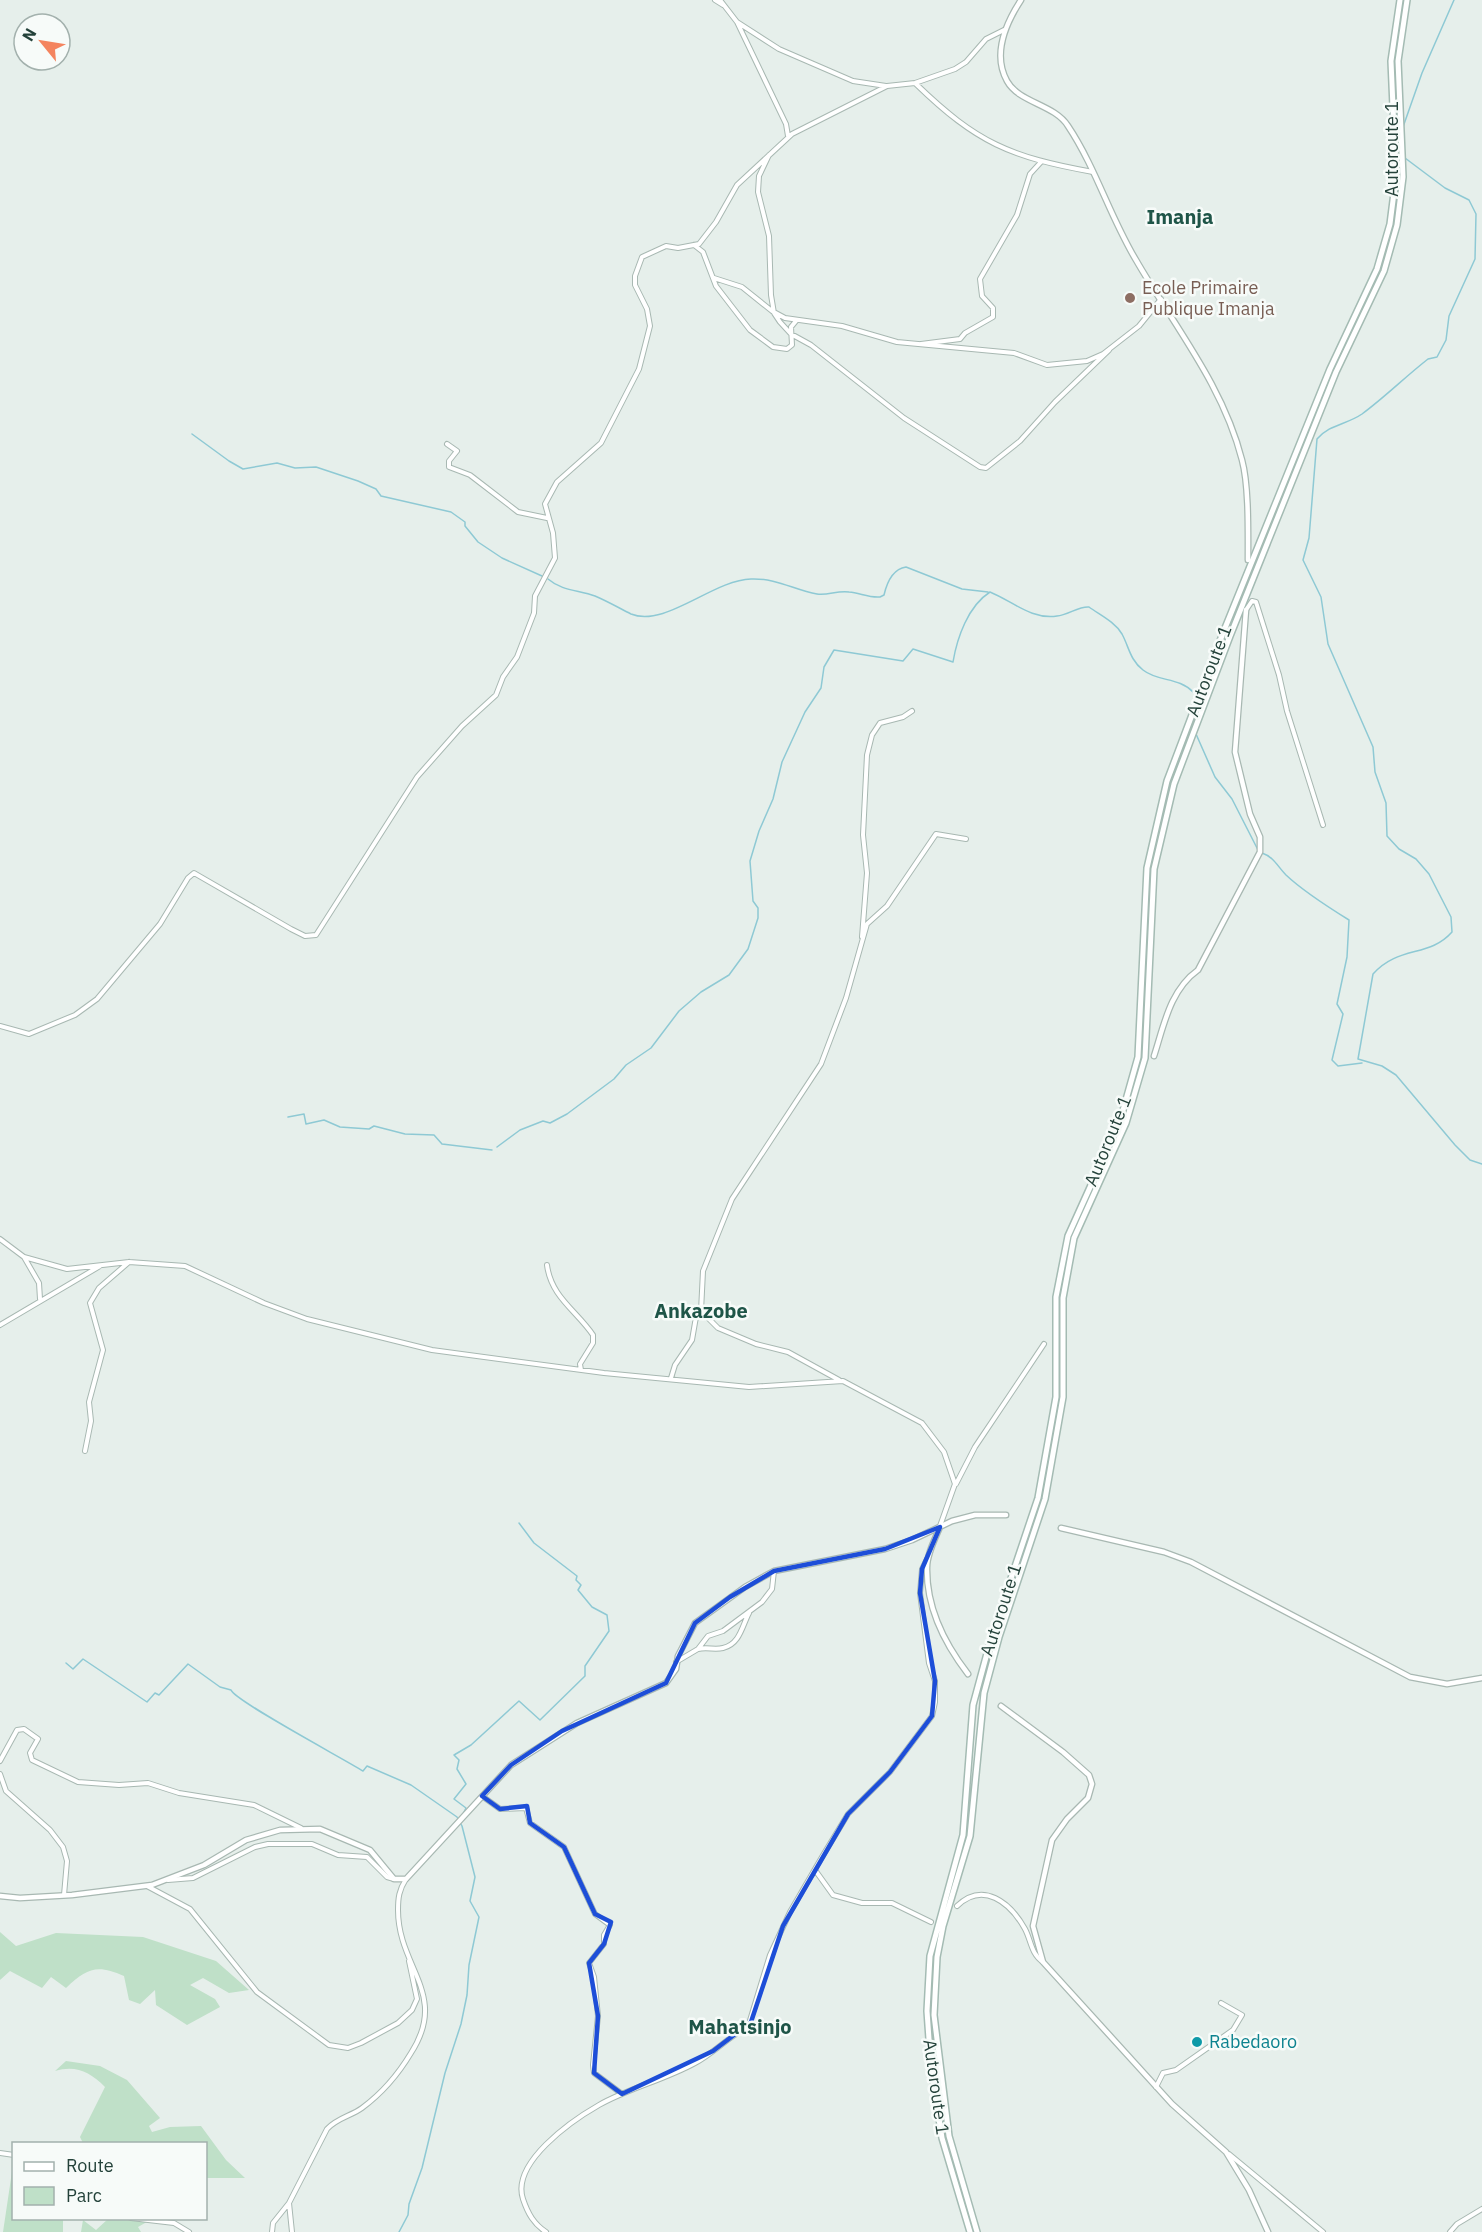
<svg xmlns="http://www.w3.org/2000/svg" width="1482" height="2232" viewBox="0 0 1482 2232" font-family="'IBM Plex Sans',sans-serif">
<rect width="100%" height="100%" fill="#e6efeb"/>
<!-- green -->
<path fill="#bfe0c8" d="M0 1932 16 1946 56 1933 143 1937 216 1961 249 1990 229 1993 203 1978 190 1985 215 1999 220 2007 187 2025 156 2005 155 1990 140 2004 129 2000 124 1976C97 1964 87 1968 66 1988L51 1977 42 1988 10 1971 0 1980Z
M66 2061 100 2066 127 2080 160 2118 149 2126 152 2132 170 2127 201 2126 226 2160 245 2178H206V2144L83 2143 80 2137 105 2087C90 2072 76 2065 55 2071Z
M13 2165 14 2218 63 2219V2232H3Z
M108 2219H152L138 2227 141 2232H81L83 2220 96 2230Z"/>
<g fill="none" stroke-linecap="round" stroke-linejoin="round">
<!-- stream -->
<path stroke="#8ec9d4" stroke-width="1.5" d="M1403 127 1422 73 1454 0
M1405 158 1445 188 1469 200 1476 214 1475 259 1449 316 1446 340 1437 357 1428 359C1405 377 1385 397 1362 414 1346 425 1330 424 1317 439L1309 538 1303 560 1321 597 1328 644 1373 747 1375 772 1386 803 1387 836 1399 849 1416 859 1429 874 1451 917 1452 932C1429 958 1399 945 1373 974L1358 1059 1382 1066 1396 1075 1455 1145 1470 1160 1482 1164
M192 434 229 461 243 469 277 463 295 468 316 467 358 481 376 489 381 496 451 512 465 522V526L478 542 502 558 542 576
M548 579C562 591 578 590 595 596 607 601 619 608 631 614 665 628 713 580 751 579 777 578 794 590 817 594 827 596 838 590 849 592 860 593 869 598 880 597L884 595C887 582 893 569 906 567L962 589 988 592
M1196 734 1215 777 1232 799 1258 850
M1262 853C1274 857 1278 867 1286 875 1304 892 1328 907 1349 920L1347 957 1337 1004 1343 1014 1332 1060 1338 1066 1362 1063
M288 1117 304 1114 306 1124 324 1120 340 1127 369 1129 374 1126 405 1134 434 1135 442 1144 492 1150
M497 1147 520 1130 543 1121 550 1123 567 1114 614 1079 626 1065 651 1048 679 1011 701 992 729 975 748 949 758 918V908L753 901 750 861 759 831 773 799 782 762 805 712 821 688 824 667 834 650 903 661 913 649 953 662C957 638 968 606 990 592 1012 601 1032 620 1057 616 1068 615 1079 606 1089 607 1100 615 1115 622 1122 634 1129 647 1130 660 1143 670 1158 682 1179 677 1193 692
M66 1663 73 1669 83 1659 147 1702 155 1693 159 1695 188 1664 220 1687 231 1690C235 1701 344 1759 363 1771L367 1766 411 1785 457 1817 462 1826 475 1877 470 1901 479 1917 469 1965 467 1995 461 2024 445 2073 422 2168 409 2204 408 2215 399 2232
M463 1814 466 1808 454 1799 466 1784 457 1769 459 1760 454 1755 471 1745 519 1701 540 1720 585 1676V1666L609 1631 607 1615 592 1607 578 1590 581 1585 576 1580 577 1576 534 1543 519 1523"/>
<!-- minor casing -->
<g stroke="#a8b8b2" stroke-width="6">
<path id="minor" d="M715 0 723 5
M720 0 737 22 779 49 853 81 886 86
M737 22 786 124 788 136
M916 84C977 143 1010 157 1093 172
M769 155 759 176 758 192 769 236 771 295 774 313 780 322 791 334 811 345 904 418 980 467 986 468 1020 441 1055 402 1109 350
M694 245 703 252 716 286 750 330 773 347 787 349 792 345 791 327 796 321
M714 278 742 287 772 311 785 318 842 326 897 342 1014 353 1047 365 1087 361 1103 354 1139 326 1161 299
M921 344 960 339 965 333 993 317V308L982 296 980 279 1017 215 1030 174 1041 162
M447 444 457 451 449 461V467L470 475 518 512 547 518
M1246 610 1252 601 1256 602 1279 675 1287 711 1323 825
M862 937 867 873 863 835 867 755 872 735 880 723 903 717 912 711
M0 1026 29 1034 75 1015 97 999 160 924 188 878 194 873 291 929 305 936 316 935 417 777 462 726 496 695 503 677 517 657 534 613 535 596 555 558 553 533 545 504 557 482 601 443 639 369 650 326 647 309 635 285V276L642 257 666 246 678 248 699 244 716 222 737 185 792 134 887 86 915 83 955 69 966 62 986 39 1004 30
M0 1239 24 1257 67 1269 129 1262 185 1266 264 1303 307 1319 432 1350 604 1373 749 1387 843 1381 922 1423 944 1452 955 1484 940 1526
M24 1257 39 1283 40 1299
M547 1265C551 1297 577 1311 593 1335V1343L580 1364 581 1370
M701 1311 718 1328 756 1344 788 1352 839 1380
M0 1325 100 1266
M671 1378 675 1365 692 1340 696 1317 701 1311 703 1271 732 1199 821 1064 846 998 867 924 887 906 936 834 966 839
M85 1451 91 1421 89 1402 103 1350 90 1303 99 1288 129 1262
M956 1484 975 1447 1044 1344
M698 1649C707 1647 715 1650 723 1648 740 1644 742 1626 749 1613
M676 1662 698 1649 708 1636 723 1631 762 1602 772 1589 774 1571
M0 1761 17 1730 24 1729 38 1739 30 1753 32 1760 78 1782 119 1785 148 1783 179 1793 254 1805 301 1828
M0 1774 6 1791 50 1830 63 1847 67 1861 64 1895
M482 1796 500 1809 526 1808 530 1823 564 1847 595 1914 610 1925 604 1935V1944L589 1963 594 1977 598 2016 593 2065 594 2073 622 2094
M815 1870 833 1895 862 1903H892L931 1922
M168 1880 193 1878 255 1847 268 1844H312L338 1855 367 1857 387 1877 394 1879
M147 1886 190 1909 257 1992 329 2045 348 2048 361 2043 398 2023 412 2010 417 1999 409 1961
M957 1906C983 1881 1010 1902 1025 1929 1031 1940 1031 1954 1043 1962
M1156 2087 1163 2073 1176 2070 1233 2030 1242 2015 1221 2003
M0 2153 14 2155
M1229 2154 1323 2232
M131 2218 174 2223 189 2232
M272 2232 273 2223 289 2203
M292 2232 289 2203 327 2129C337 2118 351 2116 362 2108 381 2094 399 2073 411 2053 449 1994 398 1968 398 1910 398 1898 399 1890 406 1879
M546 2232C534 2224 528 2214 523 2199 511 2163 571 2121 599 2105 629 2088 664 2080 695 2063 714 2053 729 2036 748 2027L770 1955 790 1912 822 1857 848 1814 890 1772 932 1716 935 1702V1681L929 1663 920 1593 922 1569 927 1559
M1450 2232 1457 2224 1482 2209"/>
</g>
<!-- tertiary casing -->
<g stroke="#a8b8b2" stroke-width="7">
<path id="tertiary" d="M1021 0C1006 23 992 54 1007 81 1019 103 1054 104 1068 126 1096 168 1110 217 1136 260 1174 326 1223 385 1242 460 1249 486 1248 532 1248 560
M1154 1056C1164 1025 1170 990 1198 970L1260 852V837L1250 814 1235 752 1246 610
M940 1527C935 1539 927 1554 927 1567 926 1608 944 1643 968 1674
M1061 1528 1164 1552 1191 1562 1410 1677 1447 1684 1482 1678
M1001 1706 1063 1752 1089 1775 1092 1784 1088 1798 1067 1819 1052 1840 1033 1926 1043 1962 1172 2104 1226 2152 1249 2190 1268 2232
M0 1896 20 1898 72 1895 152 1885 204 1865 246 1840 280 1830 320 1829 370 1850 394 1879H406L511 1765 577 1723 666 1683 676 1669 678 1656 695 1623 745 1587 774 1571 885 1549 912 1540 952 1521 975 1515H1006"/>
</g>
<!-- secondary casing -->
<g stroke="#a4bbb3" stroke-width="8">
<path id="secondary" d="M970 2232 942 2138 931 2067 927 2011 930 1956 963 1835 973 1705 992 1635 1038 1498 1056 1397V1297L1068 1236 1120 1121 1138 1057 1147 868 1167 781 1223 633 1330 369 1377 269 1390 224 1396 177 1391 61 1400 0
M977 2232 949 2136 934 2015 937 1957 943 1926 970 1836 984 1693 999 1637 1045 1499 1063 1397V1298L1074 1238 1126 1123 1145 1058 1154 869 1174 784 1230 636 1336 372 1384 271 1397 225 1403 177 1398 61 1407 0"/>
</g>
<!-- minor -->
<use href="#minor" stroke="#fff" stroke-width="4"/>
<!-- tertiary -->
<use href="#tertiary" stroke="#fff" stroke-width="4.5"/>
<!-- secondary -->
<use href="#secondary" stroke="#fff" stroke-width="5"/>
</g>
<!-- marked area -->
<path fill="none" stroke="#1d4ed8" stroke-width="4.5" stroke-linejoin="round" d="M940 1527 922 1569 920 1593 935 1681 932 1716 890 1772 848 1814 783 1926 751 2022 713 2051 622 2094 594 2073 598 2016 589 1963 604 1944 611 1922 595 1914 564 1847 530 1823 527 1806 500 1809 482 1796 511 1765 562 1731 666 1683 695 1623 730 1597 774 1571 885 1549Z"/>
<!-- markers -->
<circle fill="#8d6e63" stroke="#f7fbf9" stroke-width="2" cx="1130" cy="298" r="6"/>
<circle fill="#0f9aa8" stroke="#f7fbf9" stroke-width="2" cx="1197" cy="2042" r="6"/>
<g text-anchor="middle" stroke-width="5" stroke-linejoin="round" paint-order="stroke">
<!-- street labels -->
<g font-size="18" fill="#24423a" stroke="#f7fbf9">
<text transform="translate(1392 149) rotate(-90)" y="6">Autoroute 1</text>
<text transform="translate(1209 671) rotate(-69)" y="6">Autoroute 1</text>
<text transform="translate(1108 1141) rotate(-68)" y="6">Autoroute 1</text>
<text transform="translate(1001 1610) rotate(-72)" y="6">Autoroute 1</text>
<text transform="translate(936 2087) rotate(82)" y="6">Autoroute 1</text>
</g>
<!-- education labels -->
<g font-size="18" fill="#785e54" stroke="#f7fbf9" text-anchor="start">
<text x="1142" y="294">Ecole Primaire<tspan x="1142" dy="21">Publique Imanja</tspan></text>
</g>
<!-- culture labels -->
<g font-size="18" fill="#0d838f" stroke="#f7fbf9" text-anchor="start">
<text x="1209" y="2048">Rabedaoro</text>
</g>
<!-- neighbourhood labels -->
<g font-size="20" font-weight="bold" fill="#1f5548" stroke="#f7fbf9">
<text x="1180" y="224">Imanja</text>
<text x="701" y="1318">Ankazobe</text>
<text x="740" y="2034">Mahatsinjo</text>
</g>
</g>
<!-- legend -->
<rect x="12" y="2142" width="195" height="78" fill="#f7fbf9" stroke="#a3b1ad" stroke-width="1.5"/>
<rect x="24" y="2162" width="30" height="9" fill="#ffffff" stroke="#a3b1ad" stroke-width="1.5"/>
<text x="66" y="2172" font-size="18" fill="#24423a">Route</text>
<rect x="24" y="2187" width="30" height="18" fill="#bfe0c8" stroke="#a3b1ad" stroke-width="1.5"/>
<text x="66" y="2202" font-size="18" fill="#24423a">Parc</text>
<!-- north arrow -->
<g transform="translate(42 42) rotate(300)"><circle r="28" fill="#f7fbf9" stroke="#a3b1ad" stroke-width="1.5"/>
<path d="M0-4.5L10 22L0 15L-10 22Z" fill="#f4845f"/>
<text y="-9" font-size="16" font-weight="bold" text-anchor="middle" fill="#24423a">N</text>
</g>
</svg>
